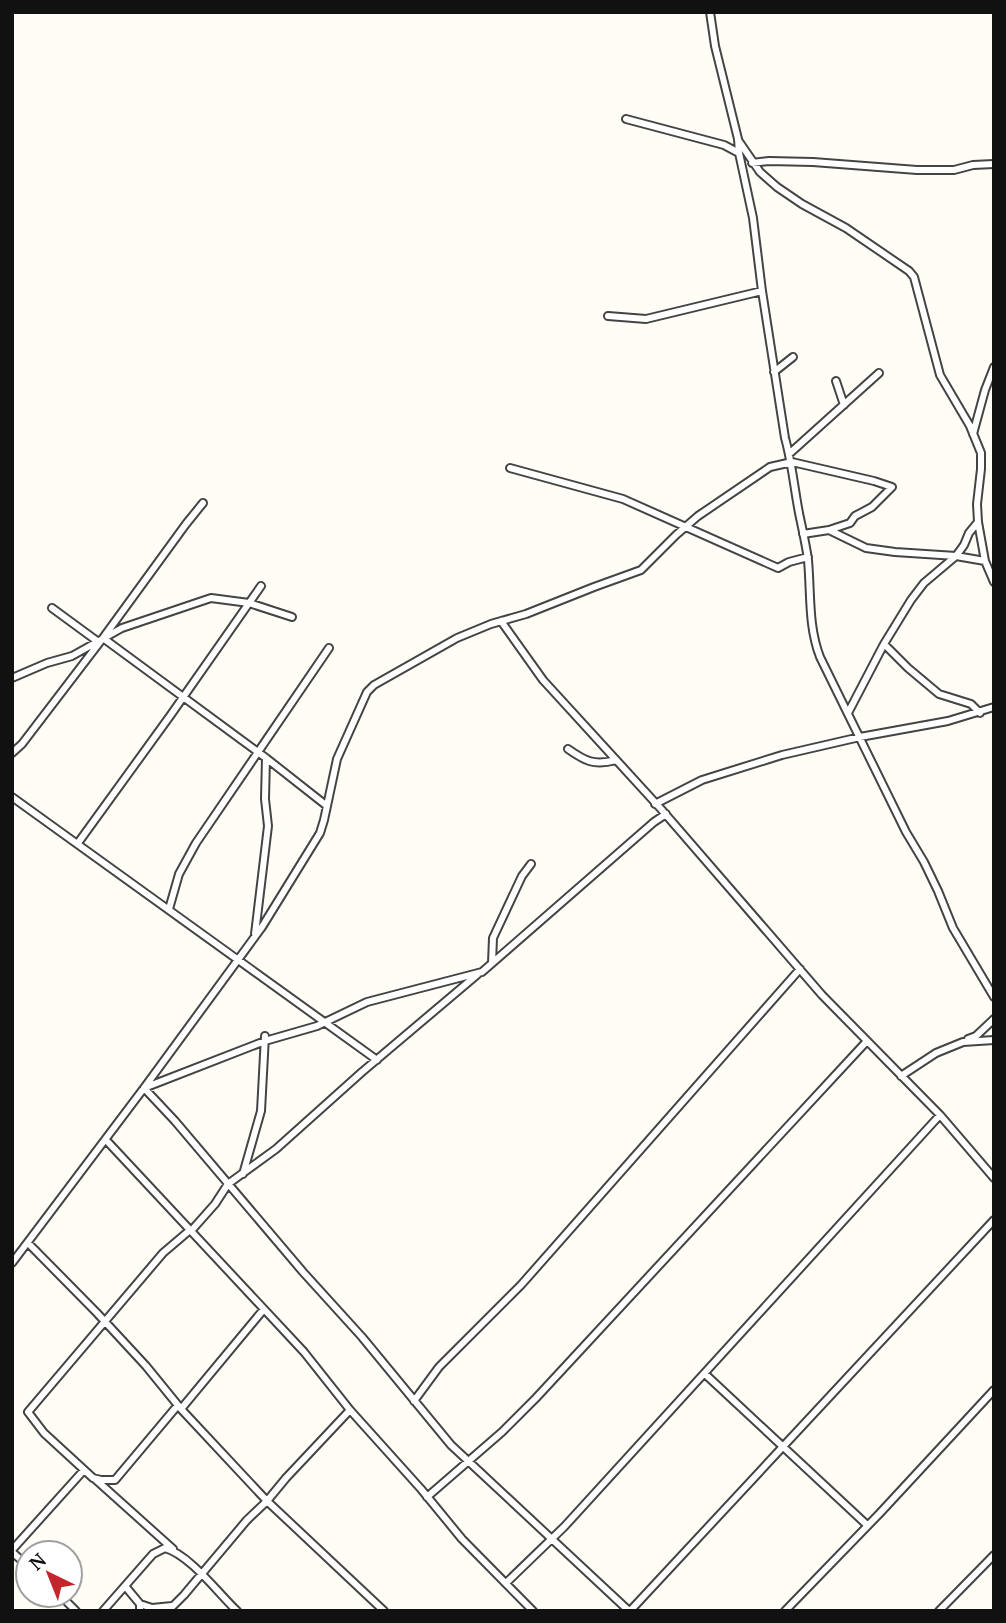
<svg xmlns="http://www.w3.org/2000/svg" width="1006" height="1623" viewBox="0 0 1006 1623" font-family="'PT Serif',serif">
<rect width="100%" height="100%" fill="#fffdf5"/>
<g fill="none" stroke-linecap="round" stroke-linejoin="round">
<!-- minor casing -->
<g stroke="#444" stroke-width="10">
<path id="minor" d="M710 12 715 46 738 139 739 153 753 218 762 291 785 438C792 463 794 487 799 513 802 528 806 544 808 560 811 593 808 626 820 657L906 832 924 862 938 891 953 928 994 997
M626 119 724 145 739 153
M738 140 760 172 777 187 802 204 846 228 909 271 914 277 940 375 970 426 981 453V469L977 504 978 522 985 561 994 582
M752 163 769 161 813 162 917 170H954L973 165 994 164
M608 316 646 319 762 291
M774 372 793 357
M836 381 844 405
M973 434 985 390 994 367
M789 454 879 373
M510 468 623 499 778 568 789 562 808 557
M803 534 829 530 866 548 895 552 956 556 985 561
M52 608 97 641
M501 621 543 680 661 809 822 995 940 1115 994 1178
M103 638 266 758 327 806
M884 644 908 668 939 694 971 704 980 713
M12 678 47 663 72 656 122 628 211 598 249 603 292 617
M848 713 884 644 911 600 924 583 956 556 964 545 969 533 978 522
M568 749C585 761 594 766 616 760
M12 753 22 744 103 638 186 524 203 503
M12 797 377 1060
M655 804 702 780 782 755 860 737 948 721 994 707
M78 843 170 716 261 586
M169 909 179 874 196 843 329 648
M255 934 268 826 265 799 266 758
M492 963 493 938 522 876 531 864
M968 1039 976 1036 994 1019
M901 1076 936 1053 963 1042 994 1040
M106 1140 304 1352 350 1410 421 1489 462 1539 533 1611
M243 1174 261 1111 265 1036
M191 1231 215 1204 228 1184 276 1149 362 1072 478 974
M28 1243 97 1313 146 1366 181 1409 267 1501 384 1611
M12 1263 144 1088 262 927 320 833 324 820 337 759 367 692 374 685 457 638 491 624 526 614 594 587 641 570 676 535 698 516 770 467 792 462 874 481 892 487 872 507 855 516 850 523 829 530
M705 1374 867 1525
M414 1401 439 1367 521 1285 800 969
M178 1405 115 1480H101L93 1478 44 1433 28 1412 163 1253 190 1230
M181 1409 264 1309
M95 1479 173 1549
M427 1497 502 1432 536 1398 867 1041
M12 1550 84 1470
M12 1552 28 1566
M506 1583 564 1527 940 1115
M125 1586 140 1604V1611
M60 1595 76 1611
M140 1604 152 1608 172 1606
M103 1611 153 1554 165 1548C190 1555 218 1593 237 1611
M168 1611 184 1595 247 1520 267 1501 286 1478 350 1410
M629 1611 451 1445 362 1337 303 1272 175 1121 144 1088 265 1041 317 1026 367 1002 482 972 654 822 666 814
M630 1611 994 1220
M785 1611 880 1513 994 1390
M939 1611 994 1555"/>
</g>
<!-- minor -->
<use href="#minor" stroke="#fff" stroke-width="6"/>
</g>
<!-- border -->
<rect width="1006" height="1623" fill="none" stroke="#111111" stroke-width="28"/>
<!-- north arrow -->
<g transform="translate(49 1574) rotate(317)"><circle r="33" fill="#ffffff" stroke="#a0a0a0" stroke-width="2"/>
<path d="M0-5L12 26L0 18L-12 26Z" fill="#c4262e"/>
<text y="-10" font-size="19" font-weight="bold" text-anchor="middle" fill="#111111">N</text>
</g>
</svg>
